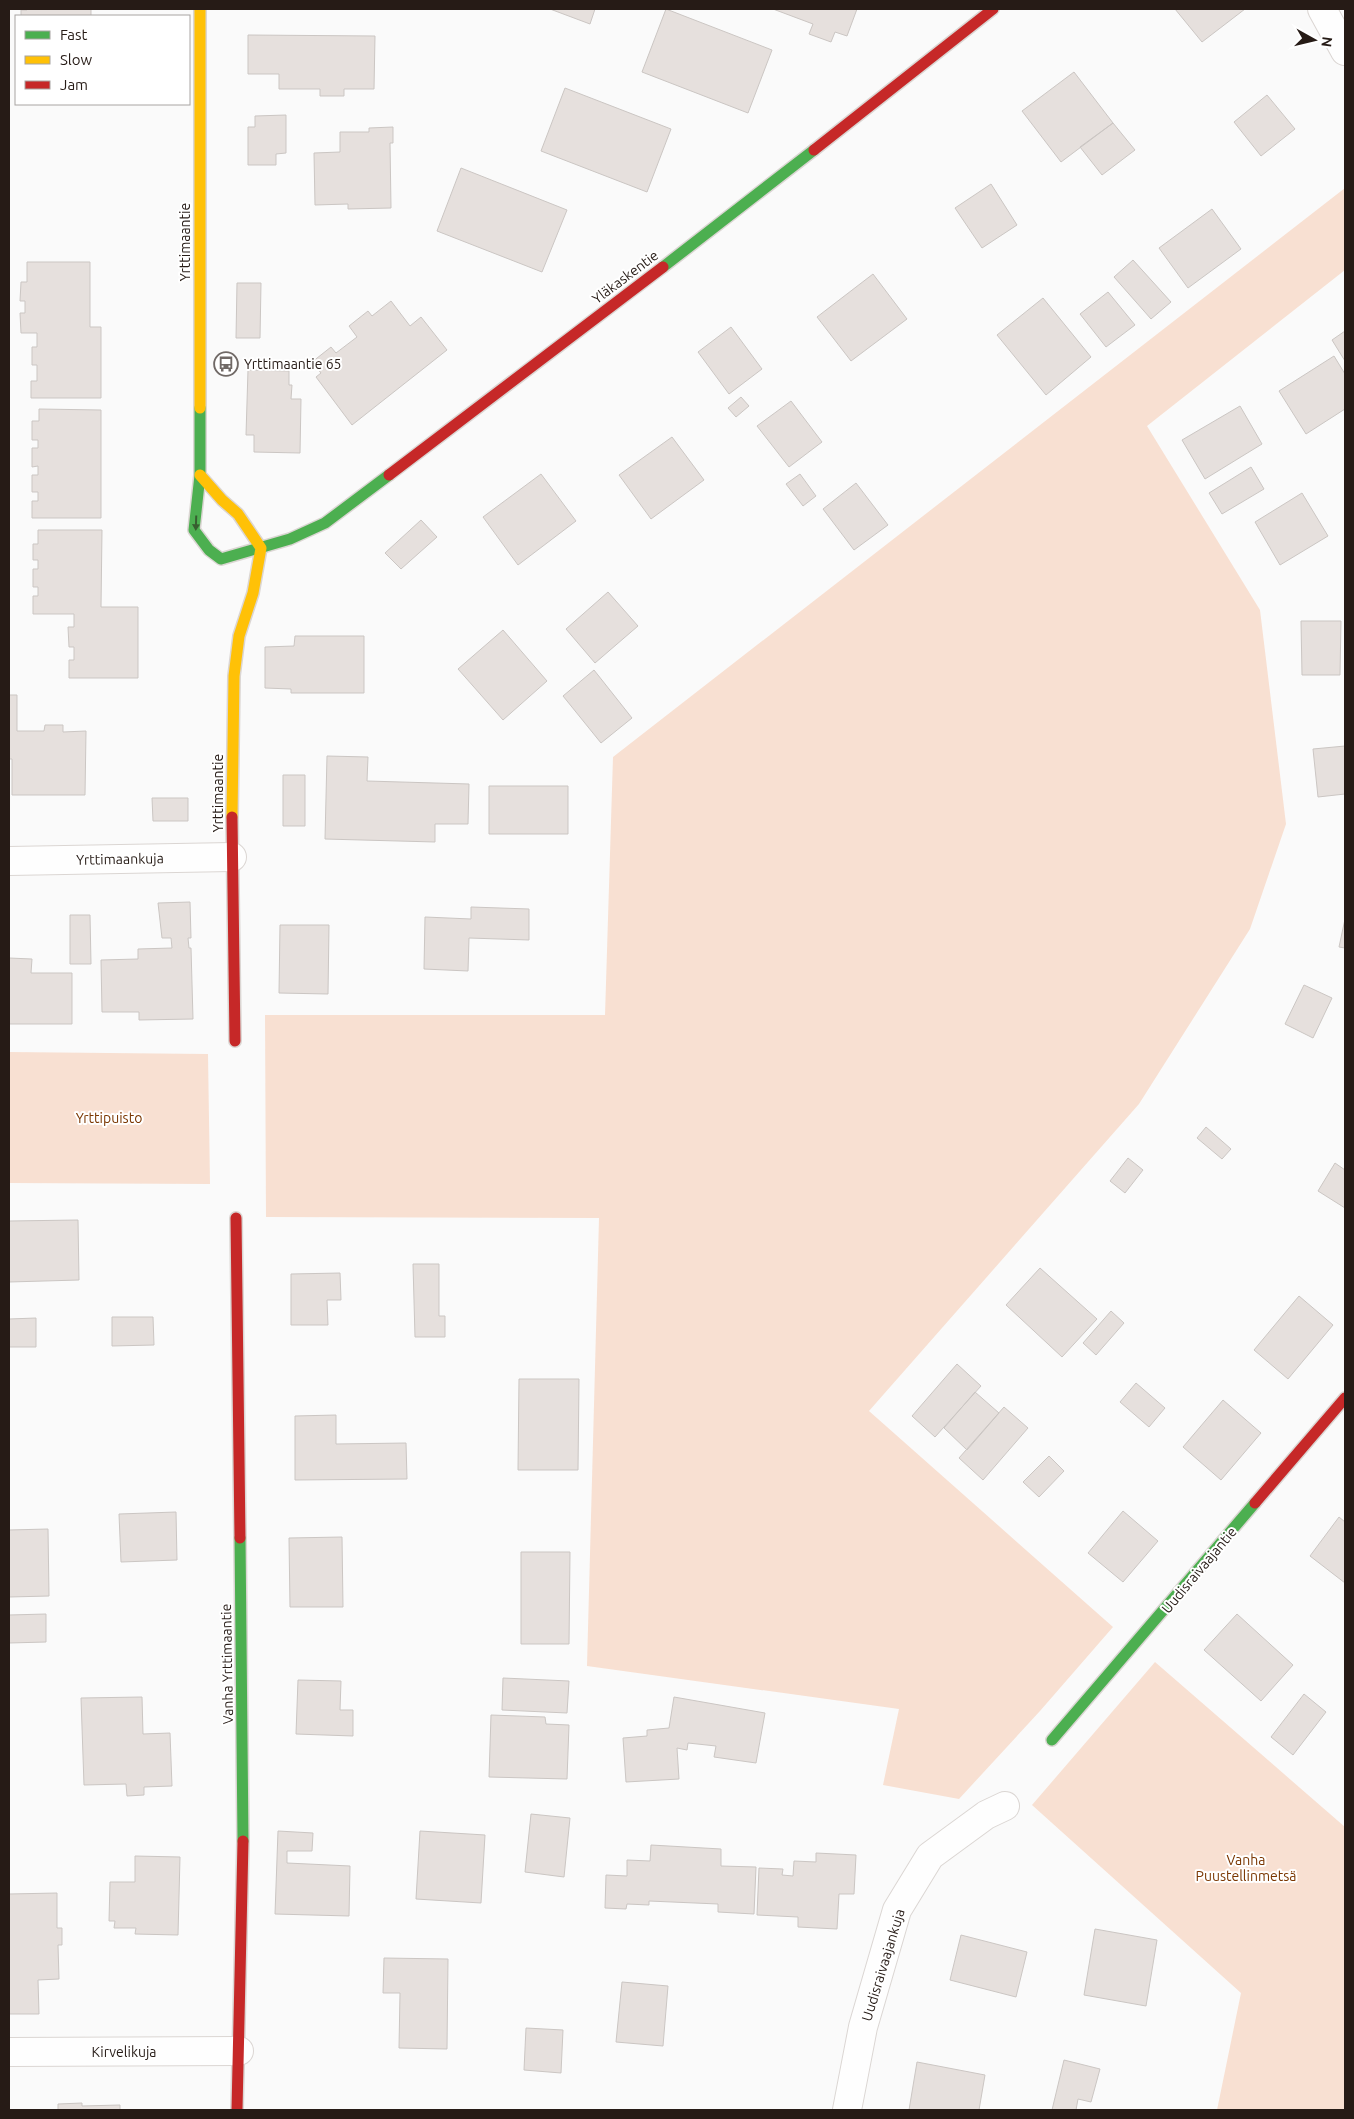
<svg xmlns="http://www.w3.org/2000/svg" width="1354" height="2119" viewBox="0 0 1354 2119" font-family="Ubuntu,sans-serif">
<rect width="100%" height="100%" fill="#fafafa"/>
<!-- green -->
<path fill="#f8e0d2" d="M1345 188V270L1147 426 1260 610 1286 824 1250 929 1139 1104 869 1411 1113 1627 1040 1711 959 1799 883 1785 899 1709 587 1666 599 1218 266 1217 265 1015H605L613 757Z
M9 1052 208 1054 210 1184 9 1183Z
M1155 1662 1345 1827V2110H1217L1241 1993 1032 1805Z"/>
<!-- building -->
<path fill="#e6e0dd" stroke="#cbc6c3" d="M27 9H91V16H21V10H27Z
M550 9H595L590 24Z
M666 9 772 50 748 113 642 72Z
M773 9H857L847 36 835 32 831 42 809 34 813 24Z
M1175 9H1245L1202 42Z
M248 35 375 36 374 89H344V96H320V89H279V74H248Z
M1074 72 1113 123 1061 162 1022 111Z
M565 88 671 129 647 192 541 151Z
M1267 95 1295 129 1261 156 1234 122Z
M286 115V153L276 154V165H248V127H255V116Z
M1113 123 1135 150 1102 175 1080 147Z
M393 127V143H390L391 208 348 209V204L315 205 314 153 340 152V132H369V128Z
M461 168 567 210 542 272 437 231Z
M991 184 1017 225 982 248 955 208Z
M1212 209 1241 249 1188 288 1159 248Z
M1133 260 1171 302 1151 319 1114 277Z
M27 262H90V327H101V398H31V381H37V365H32V347H37V333H21L20 313H25V301H20L21 282H27Z
M873 274 907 319 851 361 817 317Z
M237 283H261L260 338H236Z
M1108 292 1135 325 1106 347 1080 314Z
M1043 298 1091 357 1046 395 997 335Z
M391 301 410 326 421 317 447 350 352 425 316 377 321 373 312 362 331 347 336 353 357 337 349 326 368 311 372 316Z
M731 327 762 369 729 394 698 352Z
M1345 331V361L1332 340Z
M1334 356 1345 374V409L1306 434 1279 391Z
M248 370 289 371V385H292L291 399H301L300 453 254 452V435H246Z
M741 397 749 406 736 417 728 408Z
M791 401 822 442 789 467 757 426Z
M1240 406 1262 444 1205 479 1182 440Z
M39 409 101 410V518H32V501H38V492H32V475H38V466L32 467V448H38V440H32V421H39Z
M672 437 704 480 651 519 619 475Z
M1251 467 1264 489 1222 514 1209 493Z
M541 474 576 521 518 565 483 517Z
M800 474 816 496 803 506 786 484Z
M856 483 888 525 854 550 823 509Z
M1302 493 1328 536 1280 565 1255 522Z
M421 520 437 537 401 569 385 553Z
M38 530H102L101 607H138V678H69V660H74V647H69L68 627H74V614H33V596H38V587H33V569H38V560H33V544H38Z
M608 592 638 626 595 663 566 629Z
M1301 621H1341L1340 675H1302Z
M503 630 547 681 503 720 458 669Z
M295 636H364V693H291V689L265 688V647L294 646Z
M594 670 632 718 601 743 563 696Z
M9 695H17V731H44L45 725H63V732L86 731 85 795H12V759H9Z
M1345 746V794L1318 797 1313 749Z
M327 756 368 757 367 781 469 784 468 824H435V842L325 839Z
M283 775H305V826H283Z
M489 786H568V834H489Z
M152 798H188V821H153Z
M190 902 191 938H188L189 948H191L193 1019 139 1020V1012H102L101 960 138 959V949L172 948 171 938H162L158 903Z
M471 907 529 909V940L469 938 468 971 424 969 425 917 471 919Z
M70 915H90L91 964H70Z
M1345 919V948L1339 947Z
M280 925H329L328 994 279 993Z
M9 958 32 959 31 973H72V1024H9Z
M1304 985 1332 998 1313 1038 1285 1024Z
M1206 1127 1231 1149 1222 1159 1197 1138Z
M1128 1158 1143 1170 1125 1193 1110 1181Z
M1335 1163 1345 1170V1208L1318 1191Z
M78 1220 79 1280 9 1282V1221Z
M413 1264H439V1316H445V1337H415Z
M1040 1268 1097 1319 1062 1357 1006 1305Z
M340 1273 341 1300H327L328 1325H291V1274Z
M1299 1296 1333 1325 1288 1379 1254 1350Z
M1111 1311 1124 1323 1096 1355 1083 1343Z
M112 1317H153L154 1345 112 1346Z
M36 1318V1347H9V1319Z
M957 1364 981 1386 935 1437 912 1416Z
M519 1379H579L578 1470H518Z
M1136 1383 1165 1408 1149 1427 1120 1402Z
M975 1392 999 1413 967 1450 944 1428Z
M1223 1400 1261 1433 1221 1480 1183 1447Z
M1004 1407 1028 1428 983 1480 959 1458Z
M336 1415V1444L406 1443 407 1479 295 1480V1416Z
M1049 1456 1064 1471 1039 1497 1023 1482Z
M1123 1511 1158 1541 1123 1582 1088 1553Z
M176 1512 177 1560 121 1562 119 1514Z
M1339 1517 1345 1522V1583L1310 1556Z
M48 1529 49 1596 9 1597V1530Z
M342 1537 343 1607H290L289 1538Z
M521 1552H570L569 1644H521Z
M46 1614V1642L9 1643V1615Z
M1237 1614 1293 1665 1261 1701 1204 1650Z
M503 1678 569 1681 567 1713 502 1710Z
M298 1680 341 1681 340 1710H353V1736L296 1734Z
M1304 1694 1326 1712 1293 1755 1271 1737Z
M142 1697 143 1734 170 1733 172 1786 144 1787V1795L127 1796 126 1784 84 1785 81 1698Z
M674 1697 765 1713 756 1763 714 1757 716 1746 688 1743 687 1750 677 1748 679 1779 626 1782 623 1738 647 1736V1730L669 1728Z
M491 1715 545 1717 546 1724 569 1725 567 1779 489 1777Z
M531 1814 570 1818 564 1877 525 1872Z
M278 1831 313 1833 312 1851H287V1863L350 1866 349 1916 275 1914Z
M420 1831 485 1835 481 1903 416 1899Z
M651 1845 721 1849V1866L756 1867 754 1914 718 1912V1904L649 1901V1905L627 1904 626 1909 605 1908 606 1875 627 1876V1860L650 1861Z
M816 1853 856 1855 854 1894H839L837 1929 798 1927V1917L757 1915 759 1868 783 1869 782 1875 793 1876 794 1861 816 1862Z
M135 1856 180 1857 178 1935 135 1934 136 1928H114L115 1921H109L110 1882H135Z
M57 1893V1928H62V1945H58L59 1979 38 1980 39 2014H9V1894Z
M1095 1929 1157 1940 1146 2006 1084 1995Z
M961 1935 1027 1952 1016 1997 950 1980Z
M384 1958 448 1959 447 2049 399 2048 400 1993H383Z
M622 1982 668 1986 663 2046 616 2042Z
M526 2028 563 2030 561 2073 524 2070Z
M1064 2060 1100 2069 1091 2102 1078 2099 1076 2110H1052Z
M917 2062 985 2075 979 2110H909Z
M82 2103V2106L120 2105V2110H58V2104Z"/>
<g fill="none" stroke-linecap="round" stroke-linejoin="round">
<!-- street casing -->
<g stroke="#dbd6d3" stroke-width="30">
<path id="street" d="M1322 9 1345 51
M9 861 232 857
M9 2052 239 2051
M847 2110 863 2027 897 1910 930 1856 986 1815 1005 1806"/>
</g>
<!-- fast casing -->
<g stroke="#dbd6d3" stroke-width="14">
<path id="fast" d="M663 267 814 150
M200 408V475L194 530 209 550 221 559 290 539 325 523 389 475
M240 1538 243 1841
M1052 1740 1255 1503"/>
</g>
<!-- slow casing -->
<g stroke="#dbd6d3" stroke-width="14">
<path id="slow" d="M200 9V408
M200 475 222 500 238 514 261 548 253 593 239 636 234 676 232 817"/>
</g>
<!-- jam casing -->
<g stroke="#dbd6d3" stroke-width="14">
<path id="jam" d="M814 150 993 9
M389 475 663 267
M232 817 235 1041
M236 1218 240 1538
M1255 1503 1345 1398
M237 2110 243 1841"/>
</g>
<!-- street -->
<use href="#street" stroke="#fefefe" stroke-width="28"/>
<!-- fast -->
<use href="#fast" stroke="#4caf50" stroke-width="11"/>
<!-- slow -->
<use href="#slow" stroke="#ffc107" stroke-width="11"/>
<!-- jam -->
<use href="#jam" stroke="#c62828" stroke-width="11"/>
</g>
<!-- one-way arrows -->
<defs><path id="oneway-solid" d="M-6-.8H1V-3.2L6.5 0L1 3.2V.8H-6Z" transform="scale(1.25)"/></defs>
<use fill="#375e30" href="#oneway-solid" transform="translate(196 523) rotate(92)"/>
<!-- icons -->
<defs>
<g id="bus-ring" transform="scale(1.25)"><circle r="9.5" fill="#fff" stroke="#706966" stroke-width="1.5"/><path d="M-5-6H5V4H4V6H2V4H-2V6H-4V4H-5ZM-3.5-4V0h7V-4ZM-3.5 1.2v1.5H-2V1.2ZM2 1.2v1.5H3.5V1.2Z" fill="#706966"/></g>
</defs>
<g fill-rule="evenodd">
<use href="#bus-ring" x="226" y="364"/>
</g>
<g text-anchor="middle" stroke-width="4" stroke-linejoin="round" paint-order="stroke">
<!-- street labels -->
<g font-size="14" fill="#261b16" stroke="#fff">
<text transform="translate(185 242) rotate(-90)" y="5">Yrttimaantie</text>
<text transform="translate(625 277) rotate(-37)" y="5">Yläkaskentie</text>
<text transform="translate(218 793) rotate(-90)" y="5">Yrttimaantie</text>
<text transform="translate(120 859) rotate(-1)" y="5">Yrttimaankuja</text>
<text transform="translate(1199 1570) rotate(-50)" y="5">Uudisraivaajantie</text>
<text transform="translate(227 1664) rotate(-91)" y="5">Vanha Yrttimaantie</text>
<text transform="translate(883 1965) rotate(-73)" y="5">Uudisraivaajankuja</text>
<text x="124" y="2057">Kirvelikuja</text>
</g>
<!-- poi labels -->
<g font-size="14" fill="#261b16" stroke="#fff" text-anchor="start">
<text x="244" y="369">Yrttimaantie 65</text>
</g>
<!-- park labels -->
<g font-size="14" fill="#7a3601" stroke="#fff">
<text x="109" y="1123">Yrttipuisto</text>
<text x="1246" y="1865">Vanha<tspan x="1246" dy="16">Puustellinmetsä</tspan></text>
</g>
</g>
<!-- border -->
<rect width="1354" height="2119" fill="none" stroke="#261b16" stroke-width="20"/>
<!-- legend -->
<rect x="15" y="15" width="175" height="90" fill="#ffffff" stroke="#a8a4a2"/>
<rect x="25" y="31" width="25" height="8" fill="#4caf50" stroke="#a8a4a2"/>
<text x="60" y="40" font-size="15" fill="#261b16">Fast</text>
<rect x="25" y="56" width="25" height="8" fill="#ffc107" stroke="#a8a4a2"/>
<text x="60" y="65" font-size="15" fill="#261b16">Slow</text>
<rect x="25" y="81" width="25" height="8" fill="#c62828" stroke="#a8a4a2"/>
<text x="60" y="90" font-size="15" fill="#261b16">Jam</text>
<!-- north arrow -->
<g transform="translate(1314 40) rotate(98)" stroke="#ffffff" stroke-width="4" paint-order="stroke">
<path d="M0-4L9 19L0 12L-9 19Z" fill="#261b16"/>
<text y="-8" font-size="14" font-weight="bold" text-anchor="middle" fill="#261b16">N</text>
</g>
</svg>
